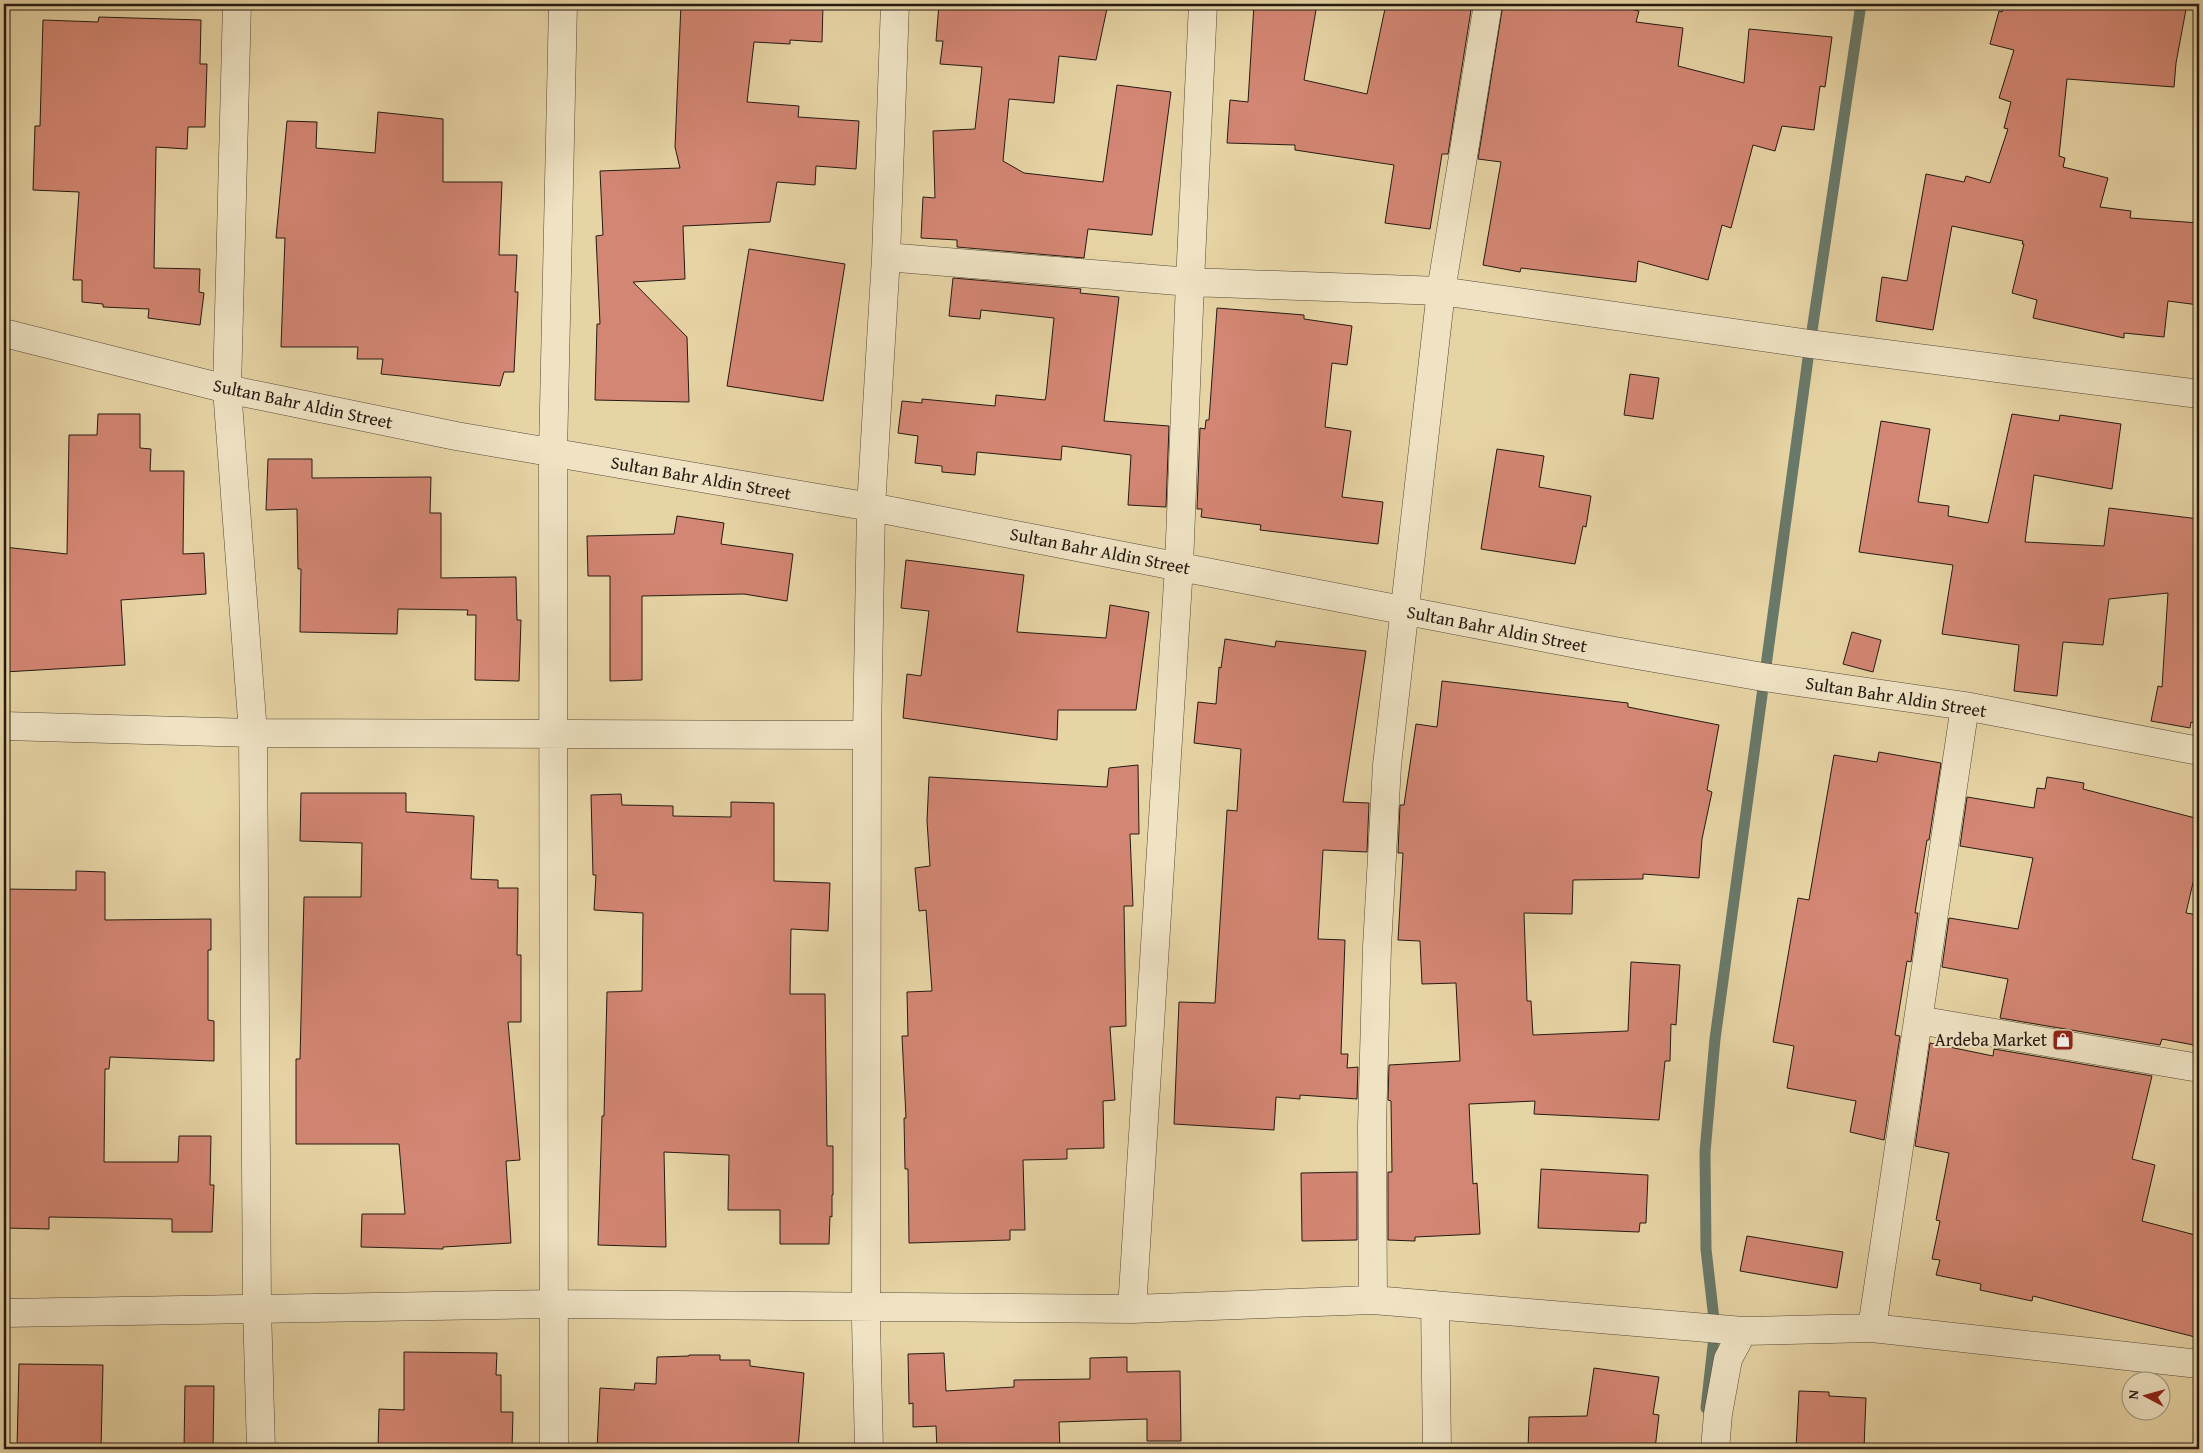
<svg xmlns="http://www.w3.org/2000/svg" width="2203" height="1453" viewBox="0 0 2203 1453" font-family="'Gentium Book Plus',serif">
<rect width="100%" height="100%" fill="#e7d4a5"/>
<filter id="stains"><feTurbulence type="fractalNoise" baseFrequency=".004" numOctaves="4"/><feColorMatrix values="0 0 0 0 .2 0 0 0 0 .09 0 0 0 0 .02 0 0 0 .5 -.17"/></filter>
<radialGradient id="worn" r=".72"><stop offset=".6" stop-color="#630" stop-opacity="0"/><stop offset="1" stop-color="#630" stop-opacity=".3"/></radialGradient>
<g fill="none" stroke-linecap="round" stroke-linejoin="round">
<!-- stream -->
<path stroke="#697969" stroke-width="11" d="M1706 1408 1715 1328 1706 1249 1705 1152 1715 1039 1810 344 1861 4"/>
</g>
<!-- building -->
<path fill="#d38673" stroke="#241a12" d="M681 4H823L822 42 790 40V44L754 42 747 102 799 106 798 117 859 121 856 169 816 166 815 185 777 182 770 222 683 226 685 279 633 282 687 337 689 402 595 400 597 324H600L596 236 603 235 600 171 680 168 675 147Z
M939 4 985 7V4H1108L1096 60 1059 56 1054 103 1009 99 1003 161 1024 173 1103 182 1117 85 1171 92 1152 235 1088 229 1084 258 957 247V240L921 238 923 197 935 198 933 131 975 129 982 67 940 64 943 41H936Z
M1254 4H1317L1304 80 1367 94 1386 4H1472L1448 154H1442L1430 229 1385 223 1394 165 1295 150V145L1227 143 1230 100 1248 102Z
M1503 4H1608L1639 11 1636 22 1683 28 1678 66 1744 83 1749 29 1832 37 1825 87 1820 86 1814 130 1782 126 1775 151 1753 145 1731 228 1722 225 1708 280 1638 261 1636 282 1521 268 1520 272 1483 265 1501 162 1478 159Z
M2004 4H2187L2176 63 2174 87 2067 79 2059 156 2065 158 2063 167 2108 178 2100 207 2131 211 2130 218 2199 223V305L2168 301 2164 337 2124 333V338L2033 318 2037 300 2012 293 2024 244H2022L2023 241 1952 226 1933 330 1876 321 1882 277 1907 281 1926 174 1964 182 1966 176 1990 183 2008 129 2004 128 2011 102 1999 98 2014 50 1990 44 1999 11 2002 12Z
M99 17 201 20 200 64H207L205 127H188L187 149 156 147 154 268 200 269 199 292 204 293 200 325 148 318 149 309 103 307V304L82 302V280H73L79 192 33 190 35 126H40L43 20 98 22Z
M378 112 443 119V182H502L499 255H517L515 292H518L514 372H504L500 386 381 374 383 359H357L358 347H281L285 238H276L287 121 317 122 316 148 375 153Z
M749 249 845 264 823 401 727 386Z
M953 278 1081 289 1080 293 1119 297 1104 421 1169 426 1166 507 1128 505 1131 455 1062 446 1061 460 977 452 975 475 942 472V466L915 463 918 436 898 433 902 401 922 403V399L995 406 996 395 1045 400 1046 396 1054 318 981 310 980 319 949 316Z
M1217 308 1304 315V319L1352 326 1347 365 1332 363 1325 427 1351 431 1342 497 1383 502 1378 544 1260 530 1261 525 1201 517 1202 509H1197L1200 428 1205 429 1206 420H1209Z
M1630 374 1659 378 1653 419 1624 415Z
M98 414H140V448L151 449 150 471H184L183 554 204 553 206 594 121 600 125 665 4 672V547L67 554 69 435H97Z
M2012 414 2059 421 2060 415 2121 424 2112 489 2034 475 2025 542 2104 546 2109 508 2199 519V724L2191 722 2190 728 2151 721 2158 686 2162 687 2168 593 2109 599 2103 645 2063 642 2057 696 2014 691 2019 645 1942 634 1953 565 1859 552 1881 421 1930 429 1918 502 1949 506 1948 516 1988 523Z
M1497 449 1544 456 1539 487 1591 496 1586 527 1583 526 1575 564 1481 549Z
M268 459H312V478L431 477 430 513H441V578L516 577 517 620H521L519 681 475 680 476 615H467L468 610 398 609 397 634 300 632 301 569H298L297 509 266 510Z
M677 516 724 523 721 544 793 554 787 601 744 594 642 596V680L610 681V576H588L587 536 674 534Z
M906 560 1024 575 1017 632 1106 638 1110 605 1149 612 1136 710H1058L1057 740 903 718 907 674 921 676 929 611 901 608Z
M1852 632 1881 640 1873 672 1843 664Z
M1225 639 1275 647 1276 641 1366 651 1343 802 1369 803 1367 852 1323 850 1318 939 1345 940 1341 1054H1348L1347 1068 1358 1067 1357 1099 1300 1095V1099L1276 1097 1274 1130 1174 1124 1179 1002 1215 1003 1227 810 1237 811 1241 749 1194 743 1198 702 1216 704 1219 667 1221 668Z
M1442 681 1628 703V707L1719 725 1707 790 1712 792 1702 839 1699 878 1643 874V879L1573 880 1572 914 1524 913 1527 1001H1531L1533 1035 1628 1031 1631 962 1680 965 1676 1025 1671 1024 1670 1061H1665L1659 1120 1534 1114 1535 1101 1469 1104 1473 1184 1477 1183 1480 1234 1415 1237V1241L1388 1240V1172H1392L1391 1101 1388 1100 1389 1065 1460 1061 1456 983 1422 984 1420 941 1398 940 1403 853H1398L1400 805H1404L1416 724 1437 727Z
M1879 752 1941 763 1929 840H1927L1915 913H1918L1911 962 1907 961 1898 1017 1895 1035 1900 1036 1884 1140 1850 1132 1856 1101 1787 1088 1794 1046 1773 1042 1798 898 1809 900 1834 755 1877 762Z
M1138 765 1139 834H1130L1133 906H1124L1126 1026 1110 1027 1115 1100 1103 1101 1104 1148 1067 1149V1159L1023 1160 1025 1230H1010V1240L909 1243 908 1169H905L904 1118H906L902 1036H908L907 992 932 991 926 910 919 911 915 868 930 866 927 821 929 777 1107 787 1109 768Z
M2047 777 2084 783 2083 789 2199 819V857L2186 913 2199 915V1046L2162 1039 2160 1045 2000 1018 2008 979 1942 967 1949 918 2018 929 2033 858 1960 846 1967 797 2034 808 2037 788 2045 789Z
M301 793H406V812L474 816 471 879 498 880V888H518L517 955H521V1022H508L520 1160 506 1161 511 1243 443 1247V1249L361 1247 362 1214H405L399 1144H296V1059H300L304 897H361L362 843 300 841Z
M621 794 622 805 673 806V816L731 817V802L774 803V881L830 883 828 931 791 929 790 994H825L827 1146H833V1195H832V1217L830 1216 829 1244H780V1210H728L729 1155 664 1152 666 1247 598 1245 602 1116H604L607 992 642 991 643 913 594 910 596 875H593L591 795Z
M76 871 105 872V920L211 919V950H208V1020L214 1021V1061L110 1057 109 1069H105L104 1162H178L179 1136H211L210 1185H214L212 1232H172V1219L49 1217V1229L4 1228V889L76 890Z
M1930 1043 1993 1056 1994 1049 2152 1076 2132 1159 2155 1165 2142 1221 2199 1236V1338L2033 1296 2032 1301 1980 1290 1981 1284 1936 1275 1940 1260 1932 1259 1940 1221 1936 1220 1949 1153 1915 1146Z
M1541 1169 1648 1175 1646 1223H1640L1639 1232 1538 1228Z
M1357 1172V1240L1302 1241 1301 1173Z
M1747 1236 1843 1252 1837 1288 1740 1271Z
M404 1352 497 1353 496 1375H501V1412H513L512 1449H378L379 1409 404 1410Z
M944 1353 946 1391 1014 1387V1380L1090 1379V1358L1127 1357V1372L1180 1371 1181 1441H1147V1419L1059 1422 1060 1449H1015V1447L937 1449 936 1426 913 1427V1403L909 1404 908 1354Z
M689 1355H720V1360H750V1366L804 1373 798 1449H597L600 1388 634 1390 635 1383 656 1384 657 1357 689 1356Z
M19 1364 103 1365 101 1449H17Z
M1594 1368 1659 1377 1653 1414 1659 1415 1655 1449H1528L1529 1417 1587 1416Z
M185 1386H214L213 1449H184Z
M1799 1391 1829 1392V1396L1866 1398 1864 1449H1796Z"/>
<g fill="none" stroke-linecap="round" stroke-linejoin="round">
<!-- minor casing -->
<g stroke="#554837" stroke-width="29">
<path id="minor" d="M237 4 227 389 253 733 257 1307 261 1449
M886 257 1190 282 1441 291 1810 344 2199 394
M4 333 227 389 456 436 871 507 1603 649 1763 677 1965 706 2199 751
M4 726 253 733 867 735
M1918 1020 2199 1068
M1373 1300 1372 1126 1377 947 1387 765 1441 291 1488 4
M1435 1305 1437 1449
M1132 1309 1179 566 1190 282 1203 4
M4 1313 554 1304 1132 1309 1373 1300 1743 1331 1872 1328 2199 1364
M1872 1328 1965 706
M554 1449 553 453 563 4
M869 1449 866 1321 867 735 871 507 886 257 895 4
M1715 1449 1718 1414 1728 1359 1743 1331"/>
</g>
<!-- minor -->
<use href="#minor" stroke="#efe3c4" stroke-width="28"/>
</g>
<!-- icons -->
<defs>
<g id="shop-square" transform="scale(1.125)"><rect x="-9" y="-9" width="18" height="18" rx="4" fill="#8f2418" stroke="#efe3c4"/><path d="M-5-2.5h2.3a2.7 3.5 0 0 1 5.4 0H5L5.5 6h-11ZM-1.5-2.5h3a1.5 2.3 0 0 0-3 0Z" fill="#fff"/></g>
</defs>
<g fill-rule="evenodd">
<use href="#shop-square" x="2063" y="1040"/>
</g>
<g text-anchor="middle" stroke-width="4" stroke-linejoin="round" paint-order="stroke">
<!-- street labels -->
<g font-size="18" fill="#241a12" stroke="#efe3c4">
<text transform="translate(303 404) rotate(12)" y="6">Sultan Bahr Aldin Street</text>
<text transform="translate(701 478) rotate(10)" y="6">Sultan Bahr Aldin Street</text>
<text transform="translate(1100 551) rotate(11)" y="6">Sultan Bahr Aldin Street</text>
<text transform="translate(1497 629) rotate(11)" y="6">Sultan Bahr Aldin Street</text>
<text transform="translate(1896 697) rotate(9)" y="6">Sultan Bahr Aldin Street</text>
</g>
<!-- poi labels -->
<g font-size="18" fill="#241a12" stroke="#efe3c4" text-anchor="end">
<text x="2047" y="1046">Ardeba Market</text>
</g>
</g>
<!-- margin -->
<rect width="2203" height="1453" fill="none" stroke="#e7d4a5" stroke-width="20"/>
<rect x="5" y="5" width="2193" height="1443" fill="none" stroke="#241a12" stroke-width="2.5"/>
<rect x="10" y="10" width="2183" height="1433" fill="none" stroke="#241a12"/>
<!-- north arrow -->
<g transform="translate(2146 1396) rotate(276)"><circle r="24" fill="#efe3c4" stroke="#9e937d"/>
<path d="M0-4L9 19L0 12L-9 19Z" fill="#8f2418"/>
<text y="-8" font-size="14" font-weight="bold" text-anchor="middle" fill="#241a12">N</text>
</g>
<rect width="100%" height="100%" filter="url(#stains)"/>
<rect width="100%" height="100%" fill="url(#worn)"/>
</svg>
